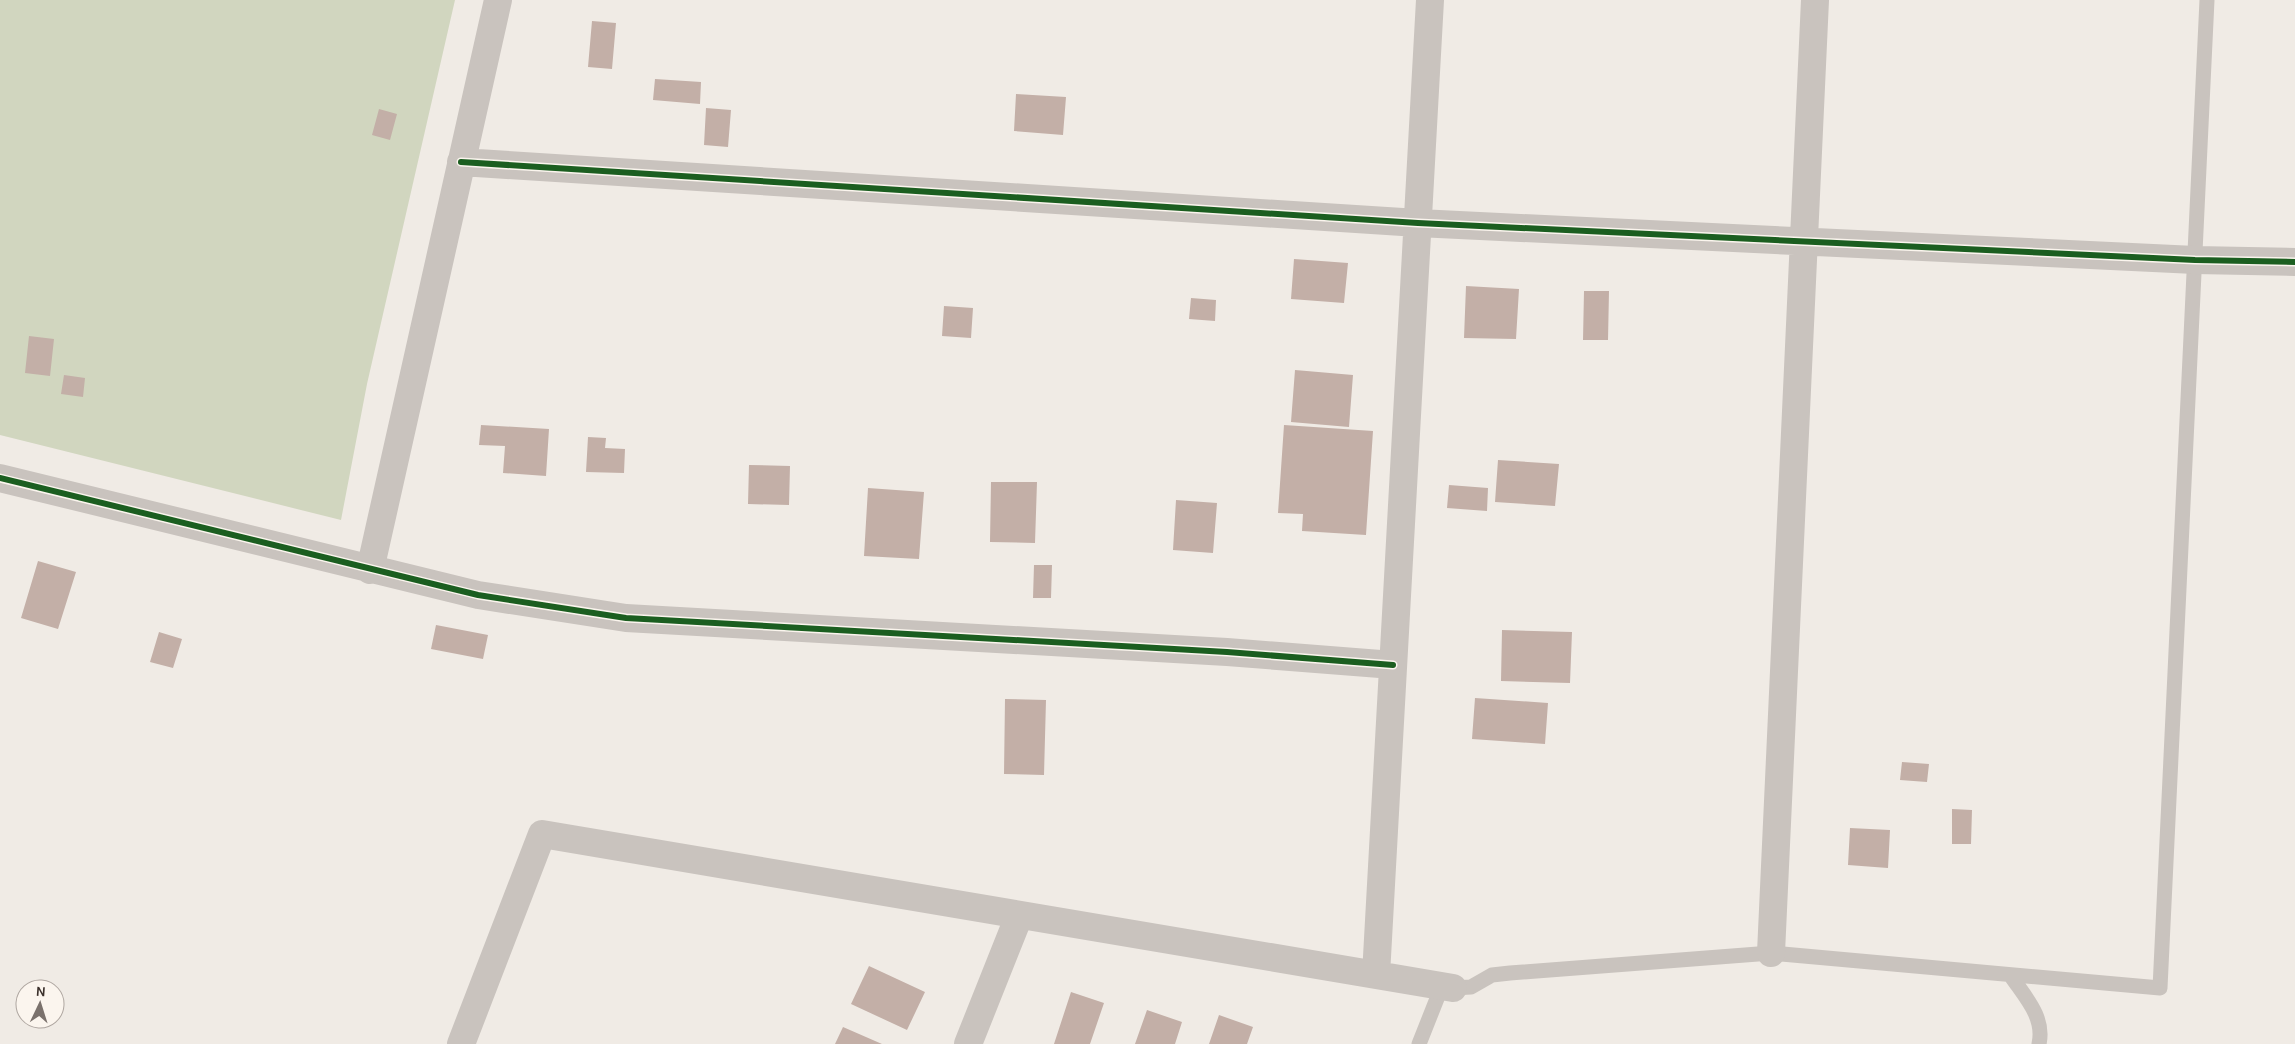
<svg xmlns="http://www.w3.org/2000/svg" width="2295" height="1044" viewBox="0 0 2295 1044" font-family="Karla,sans-serif">
<rect width="100%" height="100%" fill="#f0ebe5"/>
<!-- green -->
<path fill="#d1d6bf" d="M0 0H455L367 384 341 520 0 435Z"/>
<!-- building -->
<path fill="#c3afa7" d="M592 21 616 23 612 69 588 67Z
M655 79 701 82 700 104 653 100Z
M1016 94 1066 97 1063 135 1014 131Z
M706 108 731 110 728 147 704 145Z
M379 109 397 114 390 140 372 135Z
M1294 259 1348 263 1344 303 1291 299Z
M1466 286 1519 289 1516 339 1464 338Z
M1584 291H1609L1608 340H1583Z
M1191 298 1216 300 1215 321 1189 319Z
M944 306 973 308 971 338 942 336Z
M29 336 54 339 50 376 25 373Z
M1295 370 1353 375 1349 427 1291 422Z
M64 375 85 378 83 397 61 394Z
M481 425 549 429 546 476 503 473 505 446 479 445Z
M1284 425 1373 431 1366 535 1302 531 1303 514 1278 513Z
M588 437 606 438 605 448 625 449 624 473 586 472Z
M1498 460 1559 464 1555 506 1495 502Z
M749 465 790 466 789 505 748 504Z
M991 482H1037L1035 543 990 542Z
M1449 485 1488 488 1487 511 1447 508Z
M868 488 924 492 919 559 864 556Z
M1176 500 1217 503 1213 553 1173 550Z
M38 561 76 572 58 629 21 618Z
M1034 565H1052L1051 598H1033Z
M436 625 488 635 483 659 431 649Z
M1502 630 1572 632 1570 683 1501 681Z
M159 632 182 639 173 668 150 662Z
M1475 698 1548 703 1545 744 1472 739Z
M1005 699 1046 700 1044 775 1004 774Z
M1902 762 1929 764 1927 782 1900 780Z
M1952 809 1972 810 1971 844H1952Z
M1850 828 1890 830 1888 868 1848 865Z
M869 966 925 992 907 1030 851 1004Z
M1071 992 1104 1003 1090 1044H1054Z
M1147 1010 1182 1022 1175 1044H1135Z
M1219 1015 1253 1027 1247 1044H1209Z
M843 1027 882 1044H835Z"/>
<g fill="none" stroke-linecap="round" stroke-linejoin="round">
<!-- service -->
<path stroke="#c9c3be" stroke-width="15" d="M2011 976C2025 997 2045 1017 2039 1044
M1453 988 1471 987 1492 975 1510 973 1771 953 2160 988 2207 0
M1419 1044 1442 986"/>
<!-- minor -->
<path stroke="#c9c3be" stroke-width="28" d="M461 162 1418 223 2195 260 2295 262
M0 478 478 595 626 618 1227 652 1393 665
M370 570 498 0
M1771 953 1815 0
M1376 975 1430 0
M461 1044 542 834 1453 988
M968 1044 1019 916"/>
<!-- cycleway casing -->
<g stroke="#fbf5ee" stroke-width="9">
<path id="cycleway" d="M461 162 1418 223 2195 260 2295 262
M0 478 478 595 626 618 1227 652 1393 665"/>
</g>
<!-- cycleway -->
<use href="#cycleway" stroke="#1b5e20" stroke-width="6"/>
</g>
<!-- north arrow -->
<g transform="translate(40 1004) rotate(4)"><circle r="24" fill="#fbf5ee" stroke="#aea6a0"/>
<path d="M0-4L9 19L0 12L-9 19Z" fill="#7a716c"/>
<text y="-8" font-size="14" font-weight="bold" text-anchor="middle" fill="#3b302b">N</text>
</g>
</svg>
